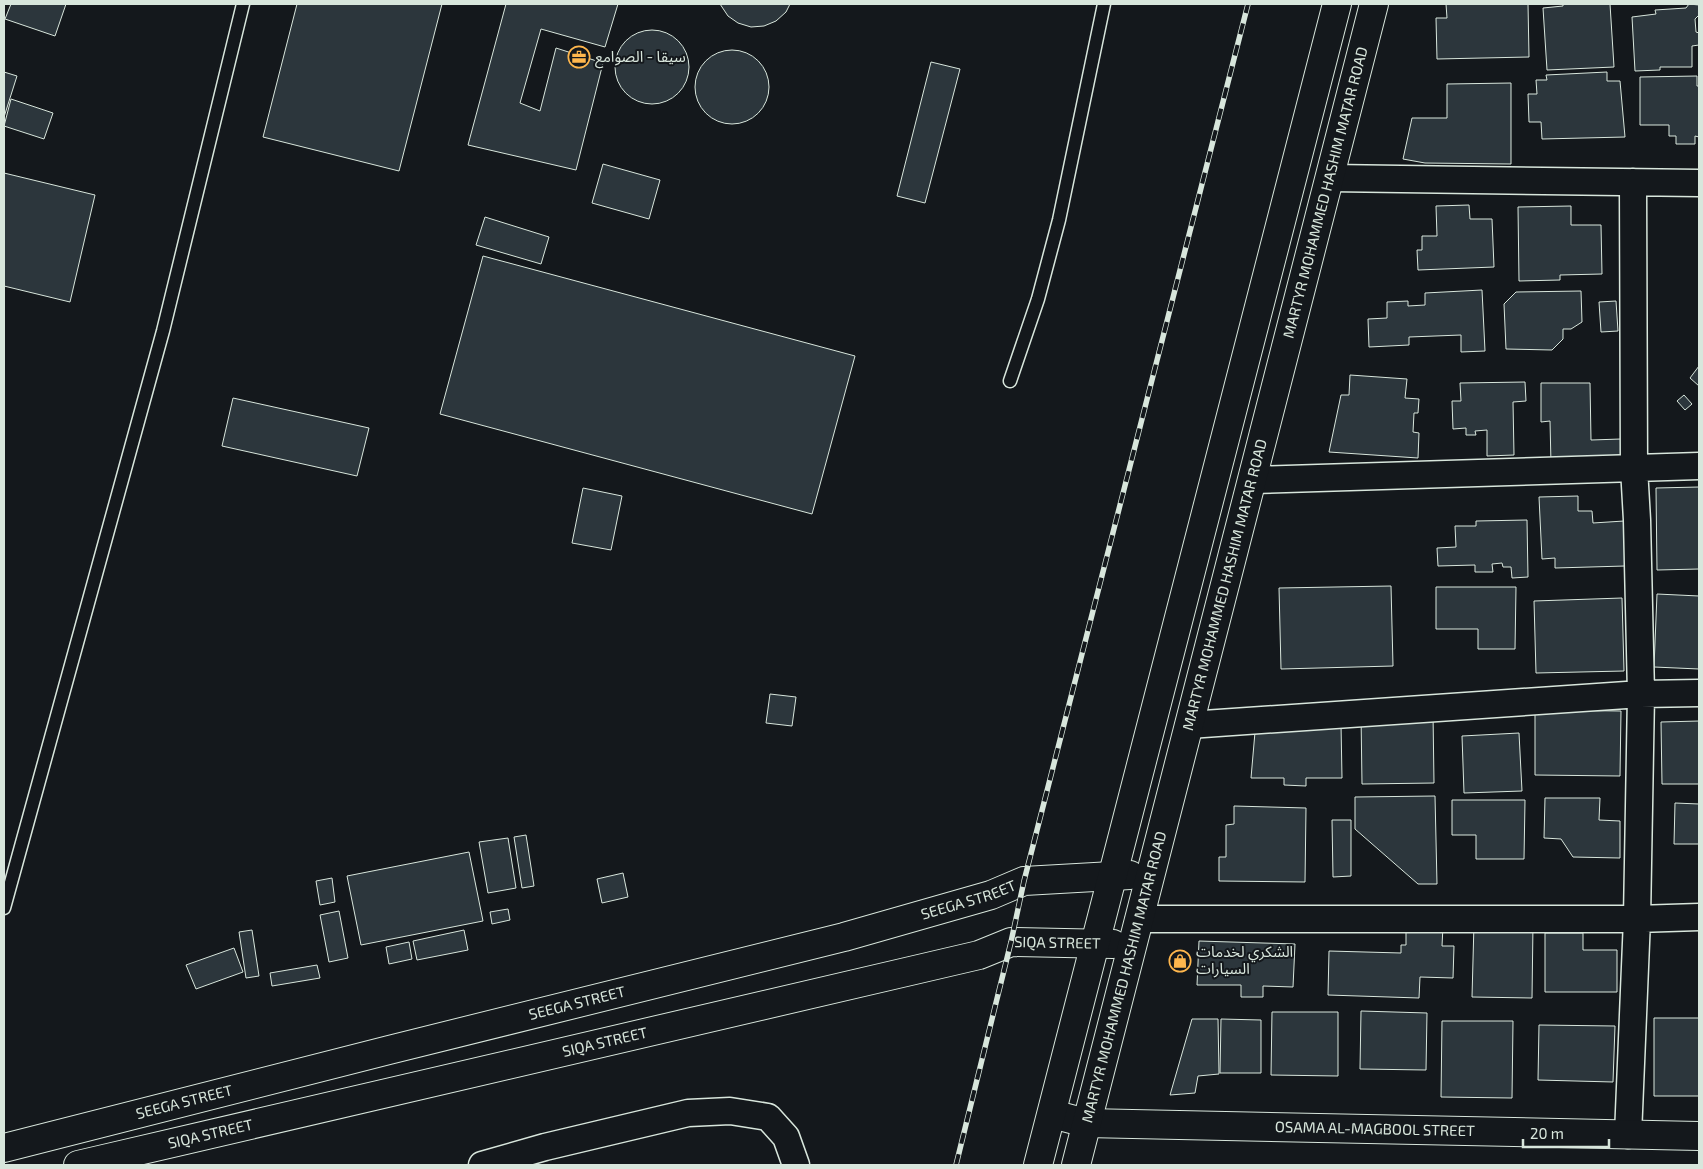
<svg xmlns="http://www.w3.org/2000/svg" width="1703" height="1169" viewBox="0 0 1703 1169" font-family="'Exo 2','Noto Sans Arabic',sans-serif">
<rect width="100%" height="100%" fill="#14181c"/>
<!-- building -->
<path fill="#2c363c" stroke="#d8e6dc" d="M11 4H66L55 36 5 19Z
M297 4H442L399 171 263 137Z
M506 4H618L605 47 541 29 520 103 540 111 556 48 603 63 576 170 468 145Z
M720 4H790L786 12 776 21 764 26 751 27 738 23 728 16Z
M1446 4H1528L1529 57 1437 59 1436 18H1447Z
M1563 4H1610L1614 67 1547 70 1543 8 1563 6Z
M1689 4 1699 5V15L1695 19 1696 32 1699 33V45L1692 46V67H1660V70L1635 71 1632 17 1656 14 1655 10 1686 8Z
M615 67a37 37 0 1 1 74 0a37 37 0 1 1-74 0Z
M695 87a37 37 0 1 1 74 0a37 37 0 1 1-74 0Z
M931 62 960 69 925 203 897 196Z
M4 72 17 76 4 117Z
M1607 72V81H1620L1625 137 1542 139 1541 122H1529L1528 94H1537L1536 80H1547L1546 75Z
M1697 76V86H1699V137L1695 136V144H1676V136H1669V125H1640V77Z
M1511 83V164L1425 163 1403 159 1412 118H1447V84Z
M11 99 53 113 44 139 4 126Z
M603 164 660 180 649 219 592 203Z
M4 173 95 195 70 302 4 286Z
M1469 205 1470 219H1492L1494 267 1418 270 1417 250H1422V236H1437L1436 206Z
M1571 206V225H1601L1602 274 1560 275V280L1519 281 1518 207Z
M485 217 549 237 541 264 476 245Z
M483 256 855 356 812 514 440 414Z
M1482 290 1485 351 1461 352V335L1409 337V345L1369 347 1368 319 1387 318V302L1408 301V306L1425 305V293Z
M1581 291 1582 322 1571 329H1563V339L1552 350 1506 349 1504 304 1516 292Z
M1616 301 1618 331 1601 332 1599 302Z
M1699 366V386L1690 378Z
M1350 375 1407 379 1405 398 1419 399 1418 413H1414L1413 432 1419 433 1418 458 1329 452 1341 395H1349Z
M1525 382 1526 401 1513 402 1514 455 1487 456V430L1475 431 1476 435H1466V428L1453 429 1452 401H1461L1460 383Z
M1541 383H1590L1591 440 1621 439V461L1551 464 1550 421 1541 422Z
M1684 395 1692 404 1685 410 1677 401Z
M233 398 369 428 357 476 222 446Z
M1699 487V569L1657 570 1656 488Z
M583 488 622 496 611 550 572 543Z
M1578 496V511H1592L1593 523 1624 521 1625 566 1555 568V558L1542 559 1539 497Z
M1527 520 1528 577 1512 578 1511 567H1503L1502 563 1492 564 1493 572H1475V565L1438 566 1437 548 1456 547 1455 526H1476V521Z
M1391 586 1393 666 1281 669 1279 588Z
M1436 587H1516L1515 649H1478V629H1436Z
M1657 594 1699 596V669L1654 667Z
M1622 598 1624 671 1536 673 1534 601Z
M770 694 796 697 792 726 766 723Z
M1535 710 1621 711 1620 776 1535 775Z
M1433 713 1434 783 1362 784 1361 714Z
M1699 721V784H1662L1661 722Z
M1341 724 1342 778H1306V786L1284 785V778H1251L1255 732Z
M1519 733 1522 791 1464 793 1462 736Z
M1435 796 1437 884H1418L1355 829V797Z
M1545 798H1600L1599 820 1620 821V858L1573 857 1561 839 1544 838Z
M1452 800H1525L1524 859H1476V835H1452Z
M1675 803 1699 804V844H1674Z
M1234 806 1306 808 1305 882 1219 881V857H1226V825L1234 824Z
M1332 820H1351V876L1333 877Z
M526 835 534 886 522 888 514 837Z
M508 838 516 888 488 893 479 842Z
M469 852 483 921 361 945 347 876Z
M623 873 628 897 602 903 597 879Z
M332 878 335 902 320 905 316 881Z
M508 909 510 920 492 924 490 912Z
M339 911 348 958 329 962 320 915Z
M1474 923 1533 924 1532 998 1472 997Z
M1406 925 1443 926 1442 946H1454L1453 978 1420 977 1419 998 1328 995 1329 951 1401 953V945H1406Z
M252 930 259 976 246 978 239 932Z
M464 930 468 950 417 960 413 941Z
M1545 933H1583V950H1617V992H1545Z
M1199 941 1295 944 1293 987 1263 986V997H1241V985H1197Z
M409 942 412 959 389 964 386 947Z
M234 948 243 972 196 989 186 965Z
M317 965 320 978 272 986 270 973Z
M1361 1011 1427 1013 1426 1070 1360 1069Z
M1272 1012H1338V1076L1271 1075Z
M1654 1018H1699V1096H1654Z
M1192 1019H1218L1219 1074 1198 1076 1195 1093 1170 1095Z
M1221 1019 1261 1020V1073H1220Z
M1442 1021H1513L1512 1098 1441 1097Z
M1539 1025 1615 1026 1613 1082 1538 1080Z"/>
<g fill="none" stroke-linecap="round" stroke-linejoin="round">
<!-- lane casing -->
<g stroke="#d8e6dc" stroke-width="15">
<path id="lane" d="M1010 381 1038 299 1059 220 1104 4
M4 908 163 331 243 4"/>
</g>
<!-- street casing -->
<g stroke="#d8e6dc" stroke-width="29">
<path id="street" d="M1330 178 1699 183
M1252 480 1699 466
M1189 725 1641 694 1699 693
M1139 919H1637L1699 917
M1628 1135 1637 919 1641 694 1637 520 1634 468 1633 182
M482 1165 545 1147 688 1113 730 1111 768 1117 786 1137 796 1165"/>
</g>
<!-- secondary casing -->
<g stroke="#d8e6dc" stroke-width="30">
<g id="secondary">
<path id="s1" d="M1052 1114 1086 1123 1699 1136"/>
</g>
</g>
<!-- primary casing -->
<g stroke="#d8e6dc" stroke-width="30">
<g id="primary">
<path id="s2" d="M4 1148 389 1050 844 937 991 895 1024 881 1130 875"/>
<path id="s3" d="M78 1165 979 955 1011 942 1113 944"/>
<path d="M1038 1165 1337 4"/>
<path id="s4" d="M1076 1165 1374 4"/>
</g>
</g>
<!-- lane -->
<use href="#lane" stroke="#14181c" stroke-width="12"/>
<!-- street -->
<use href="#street" stroke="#14181c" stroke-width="26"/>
<!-- secondary -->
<use href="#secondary" stroke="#14181c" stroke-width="28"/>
<!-- primary -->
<use href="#primary" stroke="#14181c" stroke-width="28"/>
<!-- rail casing -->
<g stroke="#d8e6dc" stroke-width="5.5">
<path id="rail" d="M956 1165 1011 942 1024 881 1248 4"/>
</g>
<!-- rail -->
<use href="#rail" stroke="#14181c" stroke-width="4" stroke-dasharray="11" stroke-linecap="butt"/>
</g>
<!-- icons -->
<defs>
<g id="office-ring" transform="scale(1.125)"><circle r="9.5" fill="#14181c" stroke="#ffb74d" stroke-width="1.5"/><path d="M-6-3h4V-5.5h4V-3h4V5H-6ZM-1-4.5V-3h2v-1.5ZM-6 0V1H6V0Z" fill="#ffb74d"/></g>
<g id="shop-ring" transform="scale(1.125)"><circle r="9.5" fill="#14181c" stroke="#ffb74d" stroke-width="1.5"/><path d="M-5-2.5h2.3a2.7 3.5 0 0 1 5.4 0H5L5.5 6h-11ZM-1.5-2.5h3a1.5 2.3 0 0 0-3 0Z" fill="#ffb74d"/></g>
</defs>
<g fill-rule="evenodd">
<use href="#office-ring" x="579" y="57"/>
<use href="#shop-ring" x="1180" y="961"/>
</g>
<g text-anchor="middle" stroke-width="4" stroke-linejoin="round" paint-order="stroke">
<!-- poi labels -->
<g font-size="15" fill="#d8e6dc" stroke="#14181c" text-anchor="start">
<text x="595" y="62">سيقا - الصوامع</text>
<text x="1196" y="957">الشكري لخدمات<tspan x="1196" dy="17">السيارات</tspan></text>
</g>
<!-- street labels -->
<g font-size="15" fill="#d8e6dc" stroke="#14181c">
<text dy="5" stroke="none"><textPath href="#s4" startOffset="1004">MARTYR MOHAMMED HASHIM MATAR ROAD</textPath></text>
<text dy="5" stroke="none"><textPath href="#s4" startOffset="599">MARTYR MOHAMMED HASHIM MATAR ROAD</textPath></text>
<text dy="5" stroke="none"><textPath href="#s2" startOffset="996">SEEGA STREET</textPath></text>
<text dy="5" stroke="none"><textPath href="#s3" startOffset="1006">SIQA STREET</textPath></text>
<text dy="5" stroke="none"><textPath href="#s4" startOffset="194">MARTYR MOHAMMED HASHIM MATAR ROAD</textPath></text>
<text dy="5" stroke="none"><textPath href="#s2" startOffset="591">SEEGA STREET</textPath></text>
<text dy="5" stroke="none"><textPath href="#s3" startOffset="541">SIQA STREET</textPath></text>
<text dy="5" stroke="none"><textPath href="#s2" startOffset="186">SEEGA STREET</textPath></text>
<text dy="5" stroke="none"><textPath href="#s1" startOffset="324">OSAMA AL-MAGBOOL STREET</textPath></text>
<text dy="5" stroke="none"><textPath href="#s3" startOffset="136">SIQA STREET</textPath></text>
</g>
</g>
<!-- border -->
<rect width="1703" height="1169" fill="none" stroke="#d8e6dc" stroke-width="10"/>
<!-- scale -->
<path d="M1523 1139v8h86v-8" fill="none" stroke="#d8e6dc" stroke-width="2.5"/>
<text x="1530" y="1139" font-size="15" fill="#d8e6dc" stroke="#14181c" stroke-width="4" paint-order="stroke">20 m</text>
</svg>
